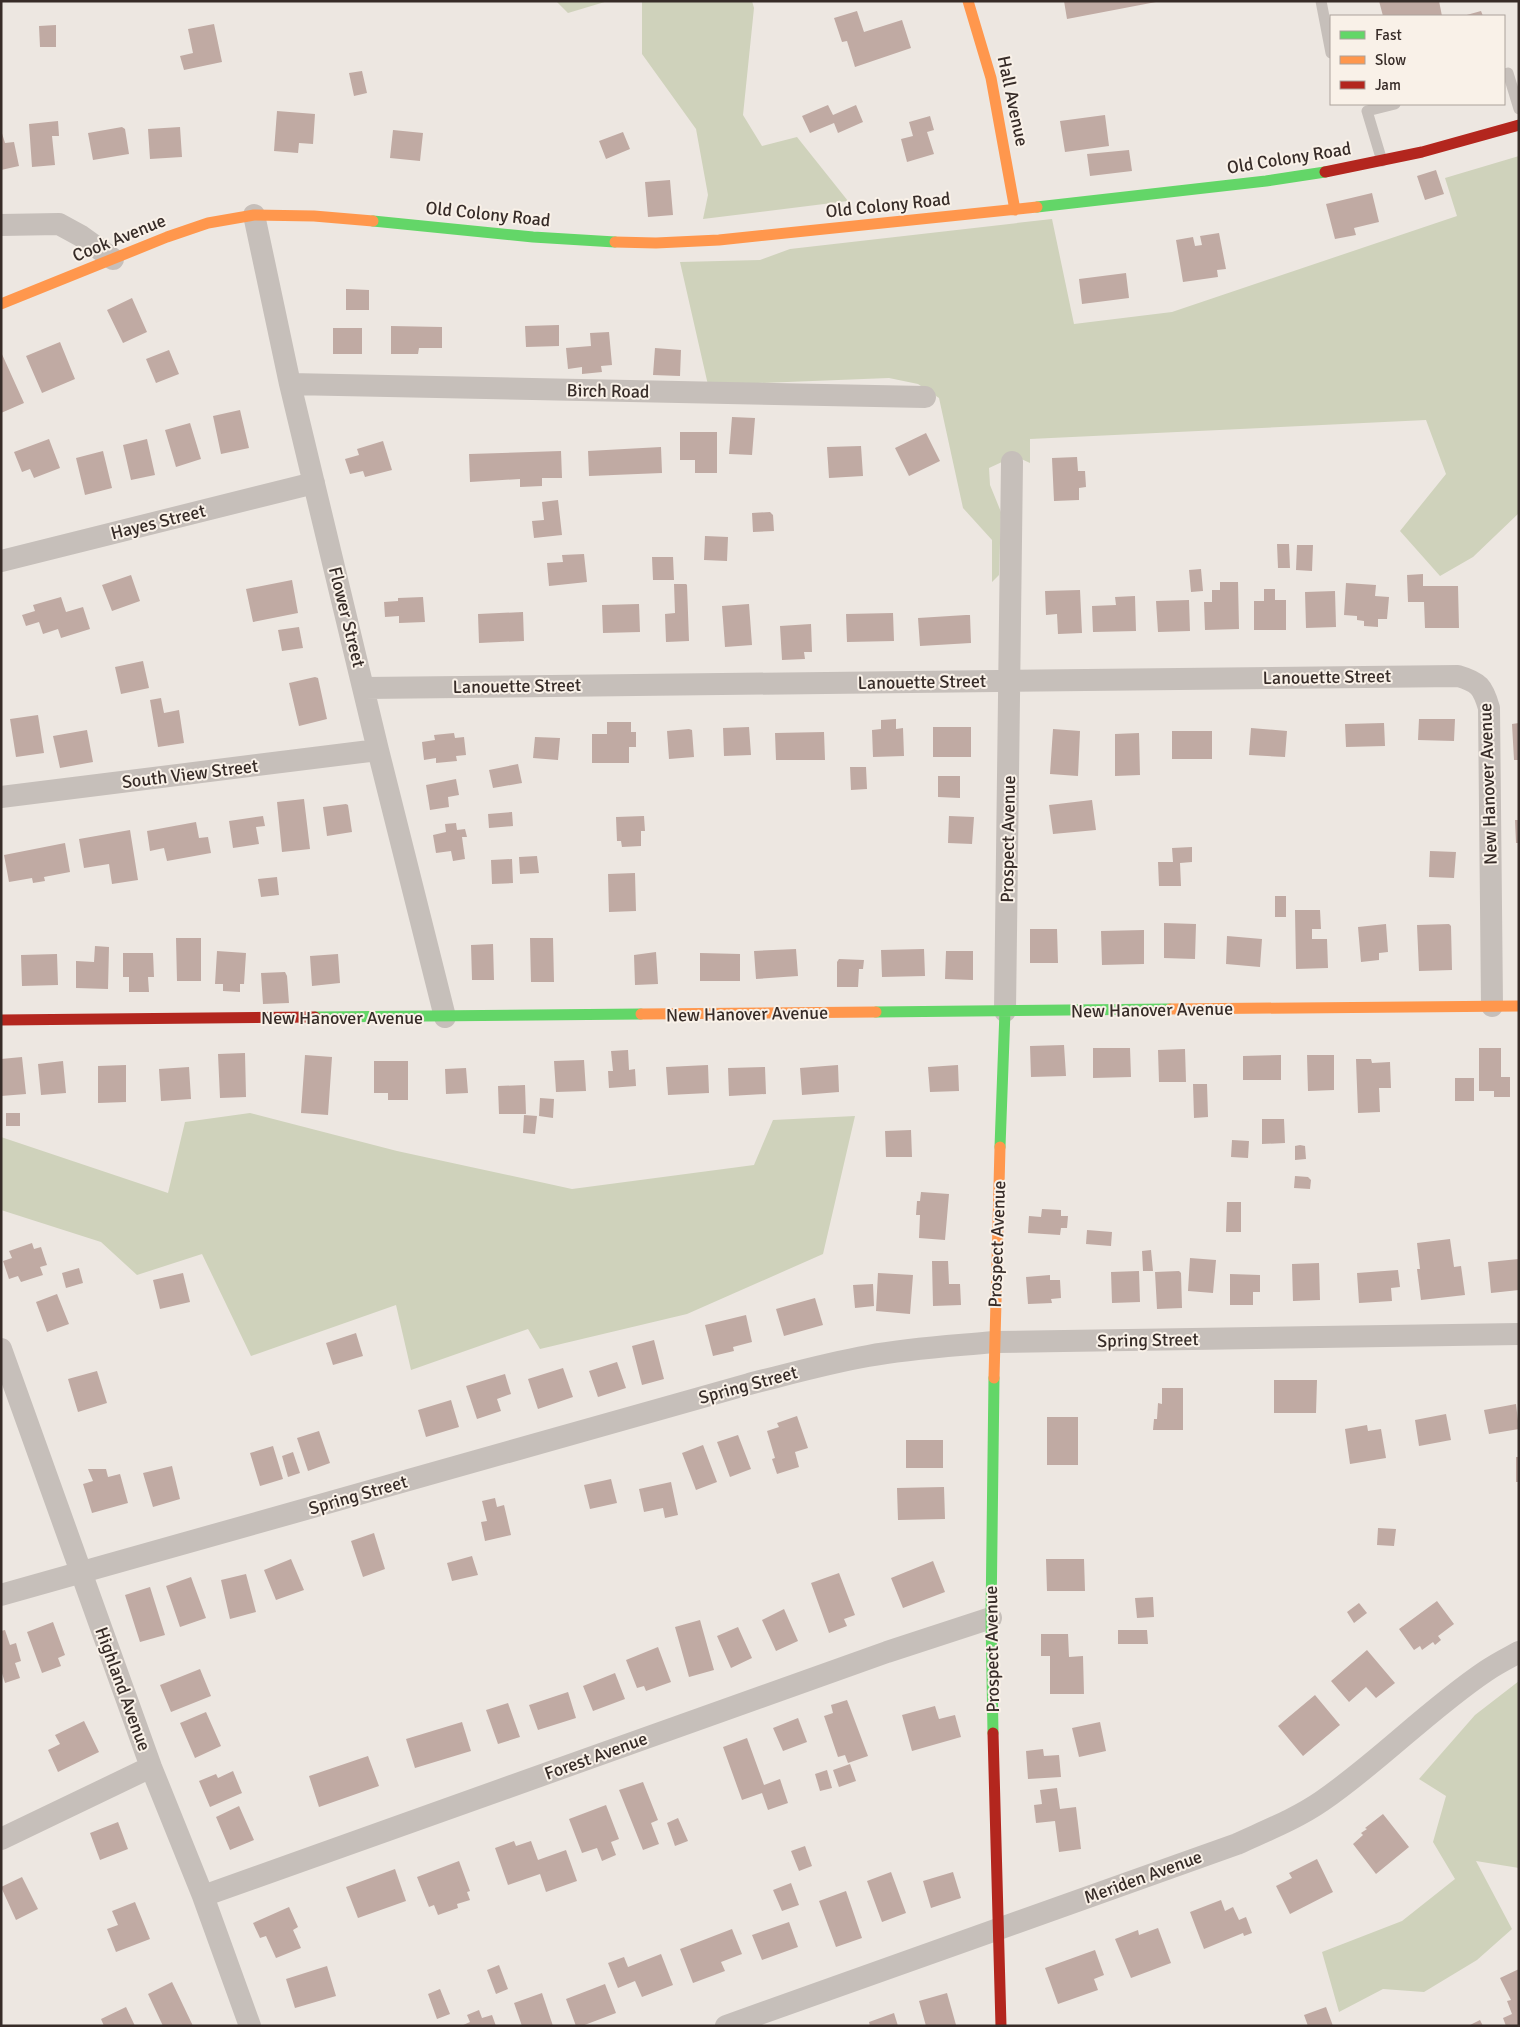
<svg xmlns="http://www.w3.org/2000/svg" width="1520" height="2027" viewBox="0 0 1520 2027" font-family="Signika,sans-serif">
<rect width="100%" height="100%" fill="#ede7e1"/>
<!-- green -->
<path fill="#cfd2bb" d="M556 1H608L568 13Z
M642 1H752L754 8 743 115 762 146 797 137 848 201 703 219 708 195 696 129 642 54Z
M1519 156V513L1473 557 1440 576 1400 531 1446 474 1426 420 1030 439V463L1015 456 989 468 990 485 1001 512 999 575 992 582V540L963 508 939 398 918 384 889 378 708 385 680 262 760 260 790 249 1052 219 1074 324 1172 312 1457 216 1445 178Z
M250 1113 397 1151 572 1189 754 1165 773 1120 855 1116 823 1254 687 1314 540 1349 528 1329 411 1370 396 1305 251 1356 202 1254 137 1275 101 1242 1 1210V1137L168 1193 185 1122Z
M1519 1681V1868L1476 1861 1512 1929 1477 1960 1424 1992 1383 1989 1339 2012 1322 1952 1402 1921 1455 1879 1433 1842 1446 1796 1419 1779 1475 1715Z"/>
<!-- building -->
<path fill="#c0aaa3" d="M1064 1H1156V2L1067 19Z
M1379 1H1439L1442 16H1383Z
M857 11 864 32 902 20 911 48 855 67 847 41 842 42 834 18Z
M1481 11 1483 16H1463Z
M214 24 222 62 184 70 180 56 193 53 188 29Z
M56 25V47H40L39 26Z
M362 71 367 93 354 96 349 73Z
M828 105 833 115 856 105 863 122 838 133 834 123 810 133 802 116Z
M277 111 315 114 313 144 299 143 298 153 274 151Z
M1105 115 1109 146 1065 152 1060 121Z
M930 116 934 130 927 132 934 154 907 162 901 139 913 136 909 122Z
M58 121 59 136H52L55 165 32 167 29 124Z
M122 127 125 129 129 154 93 160 88 133Z
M180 127 182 157 150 159 148 129Z
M1 130 5 143 14 142 19 166 1 170Z
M393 130 423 133 420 161 390 158Z
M623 132 630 149 606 159 599 141Z
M1129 150 1132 171 1090 176 1087 154Z
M1436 170 1444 194 1425 200 1417 176Z
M670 180 673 215 648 217 645 182Z
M1372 193 1379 222 1354 228 1356 235 1335 239 1326 204Z
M1219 233 1226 269 1217 270 1218 277 1183 282 1176 240 1193 237 1195 246 1202 245 1200 236Z
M1126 273 1129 298 1082 304 1079 279Z
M346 289 369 290V310H346Z
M132 298 147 332 123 343 107 310Z
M559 325V346L526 347 525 326Z
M391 326 442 327V348H419L418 354H391Z
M333 328H362V354H333Z
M609 332 612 365 601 366 602 372 582 374V367L568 369 566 348 591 346 590 333Z
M60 342 75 379 42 393 26 356Z
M655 348 681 350 680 376 653 375Z
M169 350 179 374 156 383 146 359Z
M1 352 24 403 1 413Z
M240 410 249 448 221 454 213 416Z
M732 417 755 418 752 455 729 454Z
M190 423 201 459 176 467 165 430Z
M680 432H717V473H695V460H680Z
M926 433 940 461 909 476 895 448Z
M49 439 60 468 34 478 30 469 22 472 14 452Z
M147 439 155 475 131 480 123 445Z
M383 441 392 470 365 477 363 471 350 474 345 459 359 455 357 449Z
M861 446 863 476 829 478 827 447Z
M661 447 662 473 589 476 588 451Z
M103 451 112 488 85 495 76 458Z
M561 451 562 478H542V486L520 487V479L470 482 469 454Z
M1077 457 1078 471H1085L1086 487 1079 488V500L1054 501 1052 458Z
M558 500 562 535 534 538 532 521 544 520 542 502Z
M770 512 773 515 774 531 753 532 752 513Z
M705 536 728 537 727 561 704 560Z
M1277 544H1289L1290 568H1278Z
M1297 545H1313L1312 571 1296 570Z
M584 554 587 582 549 586 547 563 563 562 562 555Z
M652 557H673L674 580H653Z
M1201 569 1203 591 1191 592 1189 570Z
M1423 574V586H1458L1459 628H1425L1424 602H1408L1407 575Z
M131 575 140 601 112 611 102 585Z
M292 580 298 613 253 622 246 589Z
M1220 582H1238L1239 629 1205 630 1204 602H1212V590H1220Z
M1346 583 1376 585 1375 596 1389 597 1387 619H1378V627L1364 626V621L1357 620V616L1344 615Z
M674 584H686L687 585 689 641 666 642 665 614 675 613Z
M1264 589H1275V600H1286V630H1254V601H1264Z
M1080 590 1082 633 1058 634 1057 614 1046 615 1045 591Z
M1335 591 1336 627 1306 628 1305 592Z
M1135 596 1136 631 1093 632 1092 606 1116 605 1115 597Z
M61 597 66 612 83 607 90 629 61 638 58 629 43 634 39 622 26 626 22 615 35 611 33 605Z
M423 597 425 622 399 623V616L385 617 384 602 398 601V598Z
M1189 600 1190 631 1158 632 1156 601Z
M639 604 640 632 603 633 602 605Z
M749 604 752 645 725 647 722 606Z
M523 612 524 641 479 643 478 614Z
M893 613 894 641 847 642 846 614Z
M966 615H970L971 643 920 646 918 618Z
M811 624 812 652H804L805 659 782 660 780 626Z
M299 627 303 648 282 651 278 630Z
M143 661 149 688 121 694 115 667Z
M315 677 318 678 327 719 299 726 289 683Z
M161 698 164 713 179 710 184 743 158 747 150 700Z
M38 715 44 753 16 757 10 719Z
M896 719V729L903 728 904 756 873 757 872 730 881 729V720Z
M1419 719H1455L1454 741 1418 740Z
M607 722H631V732H636V747H629V763H592V734H607Z
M1384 723 1385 746 1346 747 1345 724Z
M1519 723V760H1514L1512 724Z
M749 727 751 755 724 756 723 728Z
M933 727H971V757H933Z
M1251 728 1287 731 1285 757 1249 755Z
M689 729 692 730 694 757 669 759 667 731Z
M1053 729 1080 731 1078 776 1050 774Z
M87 730 93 762 60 768 53 736Z
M1172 731H1212V759H1172Z
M824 732 825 760H776L775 733Z
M454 733 455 738 464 737 466 755 456 756 457 761 436 763V758L424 760 422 742 435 740 434 735Z
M1139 733 1140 775 1115 776V734Z
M535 737 560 738 558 760 533 758Z
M518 764 522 783 493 788 489 770Z
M850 767H866L867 789 851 790Z
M938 776H960V798L938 797Z
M456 779 459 795 448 797 449 807 430 810 426 785Z
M304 799 310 849 282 852 277 802Z
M1092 800 1096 830 1053 834 1049 805Z
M346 804 348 805 352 832 327 836 323 807Z
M512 812 513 826 489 828 488 814Z
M263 816 265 826 256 827 259 844 233 848 229 821Z
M644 816 645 831H641V846L622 847 621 841H617L616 817Z
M949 816 974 817 972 844 948 843Z
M1515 820H1519V843H1516Z
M196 822 199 838 208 837 211 853 167 861 164 848 150 851 147 831Z
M456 823 457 830 465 829 467 837H462L465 859 453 861 451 851 436 853 433 835 446 832 445 824Z
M130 830 138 880 112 884 109 864 84 868 79 839Z
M65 843 70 872 44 877 45 881 33 883 32 878 9 882 4 855Z
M1192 847V862L1180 863 1181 886H1159L1158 862H1173L1172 848Z
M1430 851 1456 852 1454 878 1429 877Z
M537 856 539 873 520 874 519 857Z
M512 859 513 883 492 884 491 860Z
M635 873 636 911 609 912 608 874Z
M277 877 279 895 261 897 258 879Z
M1275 896H1286V917H1275Z
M1295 910H1320L1321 929H1312V939H1327L1328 968 1296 969Z
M1164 923 1196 924 1195 959 1164 958Z
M1386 924 1388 952 1379 953V960L1361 962 1358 927Z
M1449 924 1451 926 1452 970 1419 971 1417 925Z
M1030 929H1057L1058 963H1030Z
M1144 930V964L1102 965 1101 931Z
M1227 936 1262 939 1260 967 1226 964Z
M176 938H201V981H177Z
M530 938H553L554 982H531Z
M493 944 494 980H472L471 945Z
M95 946 109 947 108 989 76 988V961L94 962Z
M796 949 798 976 756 979 754 951Z
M924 949 925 976 882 977 881 950Z
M217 951 246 953 244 984H240V992L223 991V984H215Z
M946 951H973V980L945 979Z
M656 952 658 984 635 985 634 955Z
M123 953H153L154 977H148L149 992H129V977H123Z
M700 953 740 954V981H700Z
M57 954 58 985 22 986 21 955Z
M338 954 340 983 312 986 310 956Z
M839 959 864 960 863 969H859L858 987H837V962Z
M285 972 287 976 289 1003 263 1004 261 973Z
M1064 1045 1066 1076 1031 1077 1030 1046Z
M1093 1048H1130L1131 1077 1093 1078Z
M1479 1048H1501V1077H1510V1097H1494V1091H1479Z
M1185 1049 1186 1082H1159L1158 1050Z
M628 1050 629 1070 635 1069 636 1086 609 1088 608 1071H613L611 1051Z
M245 1053 246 1097 220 1098 218 1054Z
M305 1055 332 1057 328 1115 301 1113Z
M1281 1055V1080H1243V1056Z
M1307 1055H1334V1090L1308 1091Z
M22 1057 26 1094 1 1096V1059Z
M1356 1059H1371L1372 1063 1390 1062 1391 1088H1379L1380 1112 1358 1113Z
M584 1060 586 1091 556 1092 554 1061Z
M63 1061 66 1093 41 1095 38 1064Z
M374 1061H408V1100H388V1093H374Z
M126 1065V1102L98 1103V1066Z
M708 1065 709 1093 668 1095 666 1067Z
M838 1065 839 1092 802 1095 800 1068Z
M958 1065 959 1091 930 1092 928 1067Z
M189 1067 191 1099 161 1101 159 1069Z
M765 1067 766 1094 729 1096 728 1068Z
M466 1068 468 1093 446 1094 445 1069Z
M1455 1078H1474V1101H1455Z
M1193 1084H1207L1208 1117 1194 1118Z
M525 1085 526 1114H499L498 1086Z
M540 1098 554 1099 553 1118 539 1116Z
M6 1113H20V1126H6Z
M524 1115 537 1116 535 1134 523 1133Z
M1262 1119H1284L1285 1143 1262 1144Z
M911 1130 912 1157H886L885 1131Z
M1232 1140 1249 1141 1248 1158 1231 1157Z
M1300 1145 1305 1146 1306 1159 1295 1160V1146Z
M1295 1176 1308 1177 1311 1180 1310 1189 1294 1188Z
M921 1192 949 1194 945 1240 919 1238 920 1215H916L917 1201H920Z
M1227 1202H1241V1232H1226Z
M1042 1209 1061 1210V1216H1068L1067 1228H1061L1060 1235 1028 1233 1029 1216 1041 1217Z
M1087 1230 1112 1232 1111 1246 1086 1244Z
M1450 1239 1454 1267 1461 1266 1465 1295 1421 1300 1417 1269H1420L1417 1243Z
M32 1243 34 1249 41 1247 47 1265 40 1267 43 1275 21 1282 18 1276 9 1279 3 1261 12 1258 9 1251Z
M1151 1250 1153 1271H1143L1142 1251Z
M1190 1258 1216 1260 1213 1293 1188 1291Z
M1519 1259V1290L1491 1293 1488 1262Z
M932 1261H948L949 1284H960L961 1305 933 1306Z
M1319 1263 1320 1300 1293 1301 1292 1264Z
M79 1268 83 1283 66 1288 62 1273Z
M1398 1270 1400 1287 1391 1288 1392 1301 1359 1303 1357 1273Z
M1139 1271 1140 1302 1112 1303 1111 1272Z
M1179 1271 1181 1273 1182 1308 1157 1309 1155 1272Z
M183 1273 190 1302 160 1309 153 1280Z
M878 1273 913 1275 910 1314 876 1311Z
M1230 1274 1260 1275V1292H1253V1305H1230Z
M1050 1275V1280H1060L1061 1298 1051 1299 1052 1303 1028 1304 1026 1277Z
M873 1284 874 1306 855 1308 853 1285Z
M57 1294 69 1324 47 1332 36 1302Z
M815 1298 823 1325 784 1336 776 1309Z
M746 1315 752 1342 733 1347 734 1351 713 1356 705 1325Z
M356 1333 363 1356 333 1365 326 1343Z
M654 1340 664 1379 642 1385 632 1346Z
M617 1362 626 1388 598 1397 589 1371Z
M563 1368 573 1397 538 1409 528 1379Z
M97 1371 107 1403 78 1412 68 1379Z
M505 1374 511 1394 497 1399 501 1411 477 1419 466 1386Z
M1274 1380H1317L1316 1413H1274Z
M1162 1388H1183V1430H1153L1154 1419H1157L1158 1403 1162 1404Z
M451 1400 459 1427 426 1437 418 1410Z
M1516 1404 1519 1429 1489 1434 1484 1410Z
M1446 1414 1451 1440 1419 1446 1415 1420Z
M797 1416 808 1448 795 1452 799 1467 777 1474 772 1459 775 1458 767 1431 779 1427 777 1423Z
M1047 1417H1078V1465H1047Z
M1367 1425 1368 1431 1381 1429 1386 1458 1350 1464 1345 1429Z
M319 1431 330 1463 308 1471 297 1438Z
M738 1435 751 1469 730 1477 717 1442Z
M906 1440H943V1468H906Z
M703 1445 717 1482 696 1490 682 1453Z
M273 1446 283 1479 260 1486 250 1453Z
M293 1452 300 1473 288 1477 282 1456Z
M1516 1457H1519V1482H1516Z
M172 1466 180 1499 153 1507 143 1473Z
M88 1469H106L108 1477 120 1474 128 1503 92 1513 83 1484 93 1481Z
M611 1479 617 1503 590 1509 584 1485Z
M671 1482 678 1515 665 1518 663 1508 644 1512 639 1489Z
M944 1487 945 1519 898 1520 897 1488Z
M495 1498 497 1507 504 1505 511 1535 485 1541 481 1522 487 1521 482 1501Z
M1378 1528 1396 1529 1394 1546 1377 1545Z
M374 1533 385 1569 363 1577 351 1541Z
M472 1556 478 1575 452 1581 447 1563Z
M291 1559 304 1590 276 1600 264 1570Z
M1046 1559H1084L1085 1591H1047Z
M933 1561 945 1592 903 1608 891 1578Z
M839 1573 855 1615 844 1619 847 1626 829 1633 811 1583Z
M246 1574 256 1612 230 1619 221 1580Z
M191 1577 206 1618 180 1627 166 1586Z
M150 1587 165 1635 140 1642 125 1595Z
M1153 1597 1154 1617 1137 1618 1135 1598Z
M1437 1601 1454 1624 1438 1636 1441 1640 1435 1645 1433 1642 1422 1650 1420 1646 1414 1650 1399 1629Z
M1359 1603 1367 1613 1354 1623 1347 1612Z
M784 1609 798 1641 776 1651 762 1620Z
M700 1620 714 1670 689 1677 675 1627Z
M53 1622 65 1655 58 1658 61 1666 42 1673 27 1632Z
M738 1627 752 1658 731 1668 717 1636Z
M5 1630 10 1645 16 1643 21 1661 15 1663 20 1678 5 1683 1 1670V1631Z
M1118 1630H1147L1148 1644H1118Z
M1041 1634H1068L1069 1657 1083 1656 1084 1694H1050V1656H1041Z
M658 1647 671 1682 646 1691 644 1686 637 1688 626 1660Z
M1367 1650 1395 1683 1376 1698 1366 1687 1349 1702 1331 1681Z
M200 1669 211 1696 171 1712 160 1685Z
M615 1673 625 1699 593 1711 583 1686Z
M568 1692 576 1718 538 1730 529 1705Z
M1315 1695 1340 1725 1303 1756 1278 1726Z
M847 1700 868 1756 848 1763 845 1755 838 1757 824 1716 833 1713 831 1705Z
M508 1703 520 1737 498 1744 486 1710Z
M935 1706 939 1719 955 1715 961 1737 912 1751 902 1715Z
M206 1712 221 1746 195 1758 180 1723Z
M798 1718 807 1742 783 1751 773 1728Z
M84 1721 99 1752 58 1772 48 1750 60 1744 55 1735Z
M462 1722 471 1751 415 1768 406 1739Z
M1100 1722 1106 1751 1079 1757 1072 1728Z
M747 1738 764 1785 780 1779 788 1803 768 1810 762 1793 742 1800 723 1747Z
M1043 1749 1044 1756 1059 1755 1061 1777 1028 1779 1026 1751Z
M368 1756 379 1786 319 1807 309 1776Z
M850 1764 856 1781 839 1787 833 1770Z
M827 1770 832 1788 820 1791 815 1774Z
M233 1771 242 1793 210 1807 199 1781 216 1774 218 1778Z
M643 1782 658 1820 651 1823 659 1844 643 1850 619 1790Z
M1057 1788 1060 1809 1076 1807 1081 1849 1059 1852 1055 1821 1036 1823 1034 1805 1042 1804 1040 1790Z
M606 1805 619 1839 611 1842 616 1855 602 1861 597 1848 582 1853 569 1819Z
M239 1806 254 1840 230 1850 216 1817Z
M1383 1814 1409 1847 1376 1874 1353 1844 1363 1835 1361 1833 1367 1829 1365 1828Z
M678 1818 688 1841 675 1846 667 1823Z
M118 1822 128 1849 100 1860 90 1833Z
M514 1841 516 1846 531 1841 538 1860 566 1850 577 1881 546 1892 540 1874 508 1885 495 1848Z
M805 1846 812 1866 799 1871 791 1851Z
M1317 1859 1333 1892 1290 1914 1276 1886 1292 1878 1289 1873Z
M459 1861 470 1891 467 1892 470 1900 457 1904 458 1908 438 1915 434 1905 429 1907 417 1877Z
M395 1869 406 1901 358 1918 346 1887Z
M891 1872 906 1913 882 1922 867 1881Z
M953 1872 961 1898 931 1908 923 1881Z
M22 1877 38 1909 16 1920 1 1887Z
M791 1883 799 1905 782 1911 773 1890Z
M846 1891 862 1938 836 1947 819 1901Z
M1221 1900 1225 1911 1233 1907 1239 1920 1246 1917 1252 1933 1244 1936 1243 1933 1204 1949 1190 1912Z
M135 1902 150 1939 116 1952 107 1929 118 1925 112 1911Z
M289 1907 298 1927 293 1930 301 1948 276 1958 266 1936 260 1938 253 1923Z
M789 1922 798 1947 762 1960 752 1935Z
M1158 1928 1171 1963 1131 1978 1115 1939 1138 1930 1139 1935Z
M732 1929 742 1954 721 1962 725 1971 693 1983 680 1949Z
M1095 1950 1104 1975 1094 1979 1098 1990 1058 2004 1045 1968Z
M661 1954 673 1985 642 1997 635 1981 618 1988 608 1963 624 1957 628 1967Z
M499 1965 508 1989 496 1994 487 1970Z
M327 1966 336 1996 295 2008 286 1979Z
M1519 1969V2026H1506L1503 2018 1512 2014 1507 2001 1511 2000 1500 1978Z
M172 1982 193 2026H163L148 1994Z
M605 1984 616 2013 582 2026H576L566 1999Z
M440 1989 450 2014 437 2019 428 1994Z
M542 1993 553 2026H522L514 2003Z
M947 1993 956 2025 926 2026 919 2001Z
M126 2007 135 2026H104L101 2019Z
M1326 2007 1333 2026H1308L1304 2015Z
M479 2010 482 2018 492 2015 496 2026H461L470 2022 467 2015Z
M894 2013 898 2026H870L869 2022Z
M1480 2020 1483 2026H1468Z"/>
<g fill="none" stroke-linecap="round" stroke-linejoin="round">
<!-- lane -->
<path stroke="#c6bfba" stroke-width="11" d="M1321 1 1331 53
M1504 74 1508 73 1519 109
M1382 161 1367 111 1395 104"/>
<!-- street -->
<path stroke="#c6bfba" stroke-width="22" d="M254 215 290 384 378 750 445 1017
M1 225 59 224 81 236 113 259
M290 384 925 397
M1 561 314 483
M364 688 1458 676C1479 682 1483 687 1489 708L1492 1006
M1 797 378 750
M1005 1011 1012 462
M1 1349 151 1767 203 1896 250 2026
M1 1595 749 1384C789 1374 828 1363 868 1356 910 1348 952 1346 994 1342L1519 1334
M1 1839 151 1767
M203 1896 887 1652 991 1618
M726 2026 1237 1844C1265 1831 1296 1819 1322 1801 1379 1762 1428 1710 1486 1671 1496 1664 1508 1658 1519 1652"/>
<!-- fast -->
<path stroke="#63d668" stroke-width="11" d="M1037 207 1266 181 1325 172
M373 221 533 237 615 242
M876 1012 1170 1009
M315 1017 641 1014
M1000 1147 1005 1011
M993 1733 991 1618 994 1378"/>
<!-- slow -->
<path stroke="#ff974d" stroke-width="11" d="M968 1 991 78 1015 210
M615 242 656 243 719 240 1037 207
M1 304 167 237 208 223 254 215 314 216 373 221
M1170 1009 1519 1006
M641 1014 876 1012
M994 1378 1000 1147"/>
<!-- jam -->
<path stroke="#b3261e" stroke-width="11" d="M1325 172 1422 152 1519 125
M1 1020 315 1017
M993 1733 1001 2026"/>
</g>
<g text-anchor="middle" stroke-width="4" stroke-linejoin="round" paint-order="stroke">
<!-- street labels -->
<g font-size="18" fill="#372c28" stroke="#f9f1e8">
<text transform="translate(1013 101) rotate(78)" y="6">Hall Avenue</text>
<text transform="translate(1289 158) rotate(-9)" y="6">Old Colony Road</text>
<text transform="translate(888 205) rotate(-6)" y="6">Old Colony Road</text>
<text transform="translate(488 214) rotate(6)" y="6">Old Colony Road</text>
<text transform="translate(119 238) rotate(-22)" y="6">Cook Avenue</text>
<text transform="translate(608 391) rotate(1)" y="6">Birch Road</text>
<text transform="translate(158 522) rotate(-14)" y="6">Hayes Street</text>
<text transform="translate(347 617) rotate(76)" y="6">Flower Street</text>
<text transform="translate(1327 677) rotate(-1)" y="6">Lanouette Street</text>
<text transform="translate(922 682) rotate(-1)" y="6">Lanouette Street</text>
<text transform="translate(517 686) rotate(-1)" y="6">Lanouette Street</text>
<text transform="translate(190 774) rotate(-7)" y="6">South View Street</text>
<text transform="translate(1488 784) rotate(-92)" y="6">New Hanover Avenue</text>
<text transform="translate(1008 839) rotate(-89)" y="6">Prospect Avenue</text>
<text transform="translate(1152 1010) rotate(-1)" y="6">New Hanover Avenue</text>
<text transform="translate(747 1014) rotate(-1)" y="6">New Hanover Avenue</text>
<text x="342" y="1024">New Hanover Avenue</text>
<text transform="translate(997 1244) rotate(-88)" y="6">Prospect Avenue</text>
<text transform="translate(1148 1340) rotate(-1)" y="6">Spring Street</text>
<text transform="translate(748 1385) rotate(-15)" y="6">Spring Street</text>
<text transform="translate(358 1495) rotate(-16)" y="6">Spring Street</text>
<text transform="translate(992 1649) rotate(-91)" y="6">Prospect Avenue</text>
<text transform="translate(123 1689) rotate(70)" y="6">Highland Avenue</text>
<text transform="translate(596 1756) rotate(-20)" y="6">Forest Avenue</text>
<text transform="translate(1143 1877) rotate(-20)" y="6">Meriden Avenue</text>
</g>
</g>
<!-- border -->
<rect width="1520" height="2027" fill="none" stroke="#372c28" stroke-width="5"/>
<!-- legend -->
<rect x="1330" y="15" width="175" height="90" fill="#f9f1e8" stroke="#aba29b"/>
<rect x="1340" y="31" width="25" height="8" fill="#63d668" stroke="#aba29b"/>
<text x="1375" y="40" font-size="15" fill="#372c28">Fast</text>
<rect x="1340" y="56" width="25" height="8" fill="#ff974d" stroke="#aba29b"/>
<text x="1375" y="65" font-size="15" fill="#372c28">Slow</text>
<rect x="1340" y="81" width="25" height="8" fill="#b3261e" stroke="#aba29b"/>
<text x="1375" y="90" font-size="15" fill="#372c28">Jam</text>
</svg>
